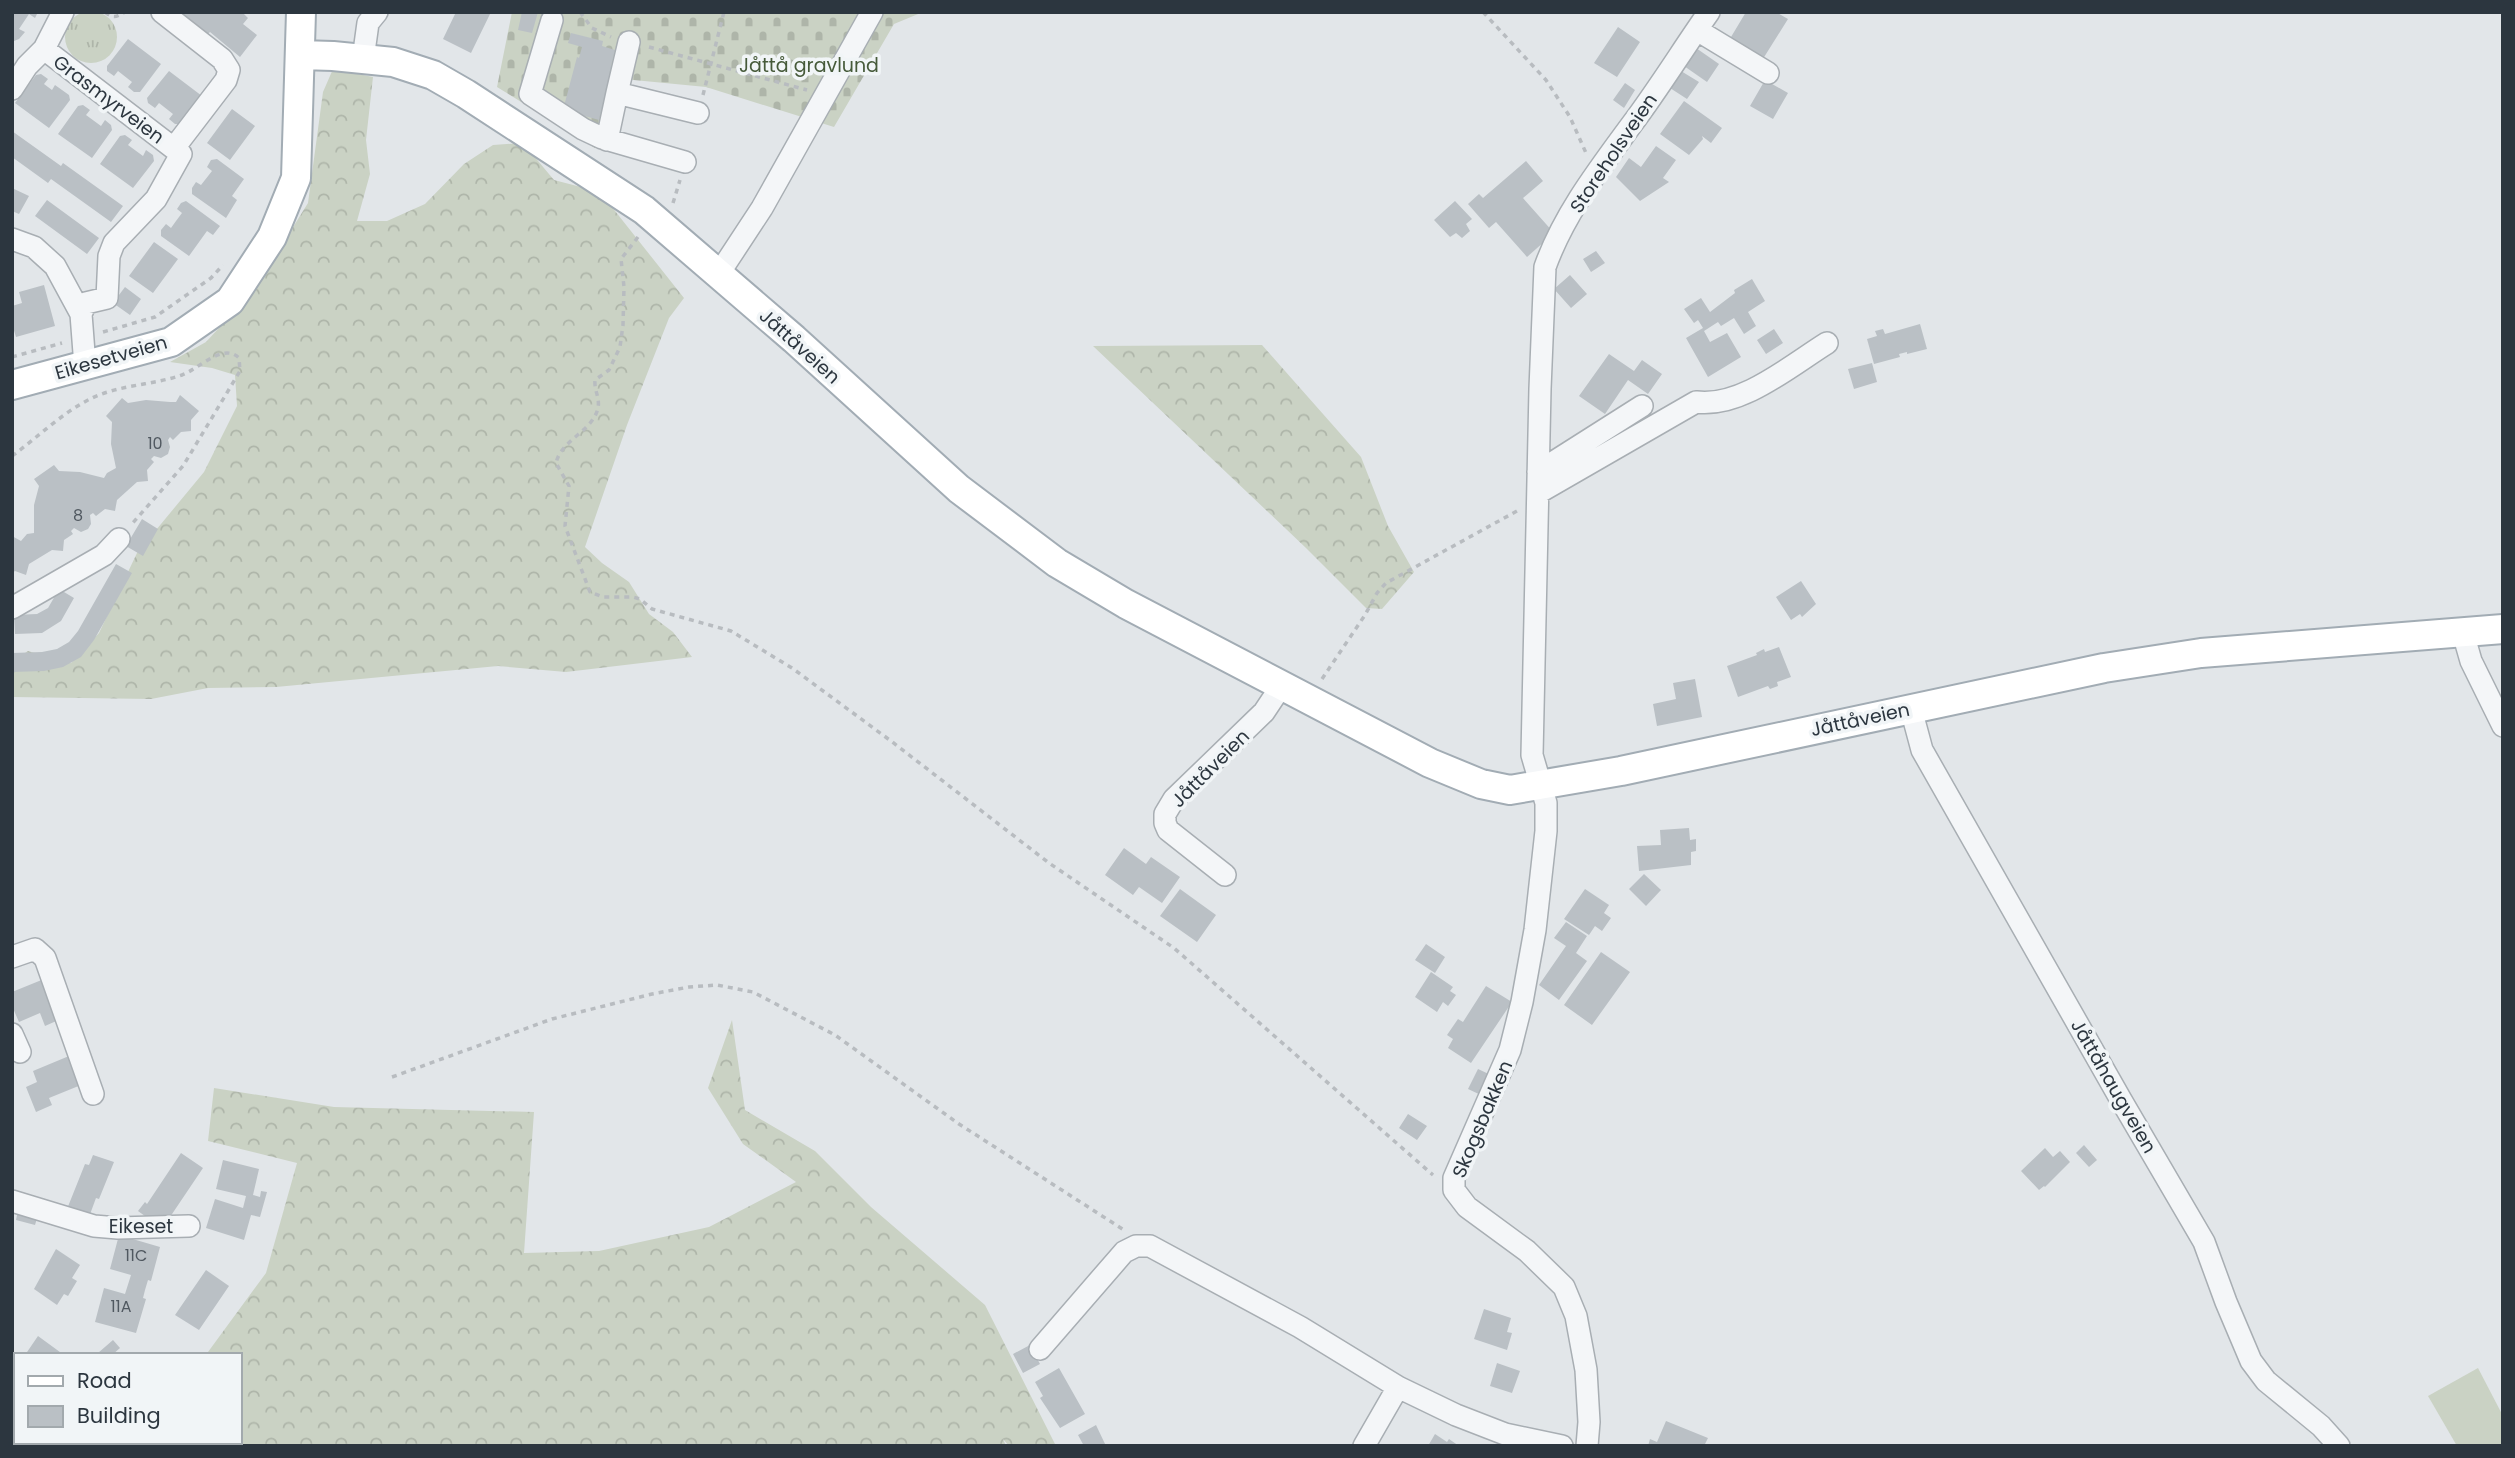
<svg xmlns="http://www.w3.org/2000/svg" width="2515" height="1458" viewBox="0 0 2515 1458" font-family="Poppins,sans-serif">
<defs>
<pattern id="grass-tufts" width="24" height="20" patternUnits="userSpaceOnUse" patternTransform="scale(1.75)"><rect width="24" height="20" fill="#cad2c4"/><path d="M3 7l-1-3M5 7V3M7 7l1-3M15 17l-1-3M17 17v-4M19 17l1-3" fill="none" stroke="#aeb5a9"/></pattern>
<pattern id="forest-crowns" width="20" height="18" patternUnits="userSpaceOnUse" patternTransform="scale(1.75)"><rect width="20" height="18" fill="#cad2c4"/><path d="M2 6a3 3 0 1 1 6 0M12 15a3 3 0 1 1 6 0" fill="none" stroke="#aeb5a9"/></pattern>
<pattern id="cemetery-stones" width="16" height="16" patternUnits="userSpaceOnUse" patternTransform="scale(1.75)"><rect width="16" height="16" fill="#cad2c4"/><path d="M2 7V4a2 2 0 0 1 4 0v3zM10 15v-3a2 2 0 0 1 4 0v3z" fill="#aeb5a9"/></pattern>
</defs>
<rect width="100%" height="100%" fill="#e2e6e9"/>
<!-- grass -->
<path fill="url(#grass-tufts)" d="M65 37a26 26 0 1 1 52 0a26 26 0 1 1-52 0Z"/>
<!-- forest -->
<path fill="url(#forest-crowns)" d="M333 69 373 77 366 140 370 174 357 221H387L425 204 464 164 493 145 523 143 554 180 600 192 684 298 669 318 627 425 585 547 602 563 629 582 649 614 673 632 692 657 566 672 498 666 276 687 208 688 151 699 12 697V662L28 651 71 663 99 633 137 553 204 472 237 406 235 375 212 368 170 362 206 342 254 290 308 203 323 92Z
M1262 345 1361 457 1388 526 1414 572 1382 609 1366 608 1306 548 1093 346Z
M732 1020 745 1110 815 1151 871 1207 985 1305 1056 1446H1009L1003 1439 1006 1446H161L165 1442H240V1355H208V1352L266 1273 297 1163 208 1141 214 1088 334 1107 534 1112 524 1253 599 1251 709 1227 796 1182 743 1144 708 1088Z"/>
<!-- cemetery -->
<path fill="url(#cemetery-stones)" d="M512 12H923L894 24 834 127 706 87 613 78 595 148 497 87Z"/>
<!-- pitch -->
<path fill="#cad2c4" d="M2478 1368 2503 1416V1446H2457L2428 1396Z"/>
<!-- building -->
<path fill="#bac0c5" d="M12 12H38L35 18 29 14 19 29 25 32 19 39 14 41 12 39Z
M180 12H242L248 18 243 24 257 35 240 57 210 32 207 35Z
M456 12H491L471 53 443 39Z
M522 12H538L532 33 518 30Z
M1746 12H1776L1788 19 1761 62 1728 42Z
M1618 27 1640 42 1617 77 1594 63Z
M571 33 603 41 602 46 615 50 611 66H613L599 120 563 110 577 57 579 58 582 47 568 43Z
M128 39 161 64 140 92H134L128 87 132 82 118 71 114 76 107 71V66Z
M1696 48 1719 64 1707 82 1684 66Z
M169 71 202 96 181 124H175L169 119 173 114 159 103 155 108 148 103 147 98Z
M1681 71 1699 82 1687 99 1670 88Z
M41 74 48 79 44 84 52 90 55 85 69 95 70 100 49 128 15 103 36 75Z
M1765 80 1788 93 1773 119 1750 106Z
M1625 83 1635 90 1624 108 1613 100Z
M1684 101 1722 128 1711 143 1702 136 1703 139 1689 155 1660 134Z
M83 105 90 110 86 115 101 126 105 120 111 125 112 130 92 158 58 134 78 106Z
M232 109 255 126 230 160 207 143Z
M12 131 61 166 63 163 123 206 111 222 51 179 48 183 12 157Z
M125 135 132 140 128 145 143 156 146 150 153 155 154 161 133 188 100 164 120 136Z
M1656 146 1676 160 1663 178 1669 182 1640 201 1616 177 1629 158 1641 167Z
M217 159 244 179 232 196 237 200 226 218 192 194V188L196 182 201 185 212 171 207 167 211 160Z
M1526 161 1543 181 1523 198 1554 233 1527 257 1496 222 1489 228 1468 204 1479 194 1483 198Z
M12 188 29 196 19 214 12 211Z
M47 200 99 238 87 254 35 216Z
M186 201 220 226 213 235 207 231 189 256 161 236V230L166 224 171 228 176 221 182 213 177 209 181 203Z
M1455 201 1472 219 1466 224 1470 231 1462 238 1456 233 1450 237 1434 220Z
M154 242 178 259 153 293 129 276Z
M1596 251 1605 263 1591 272 1583 259Z
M1570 275 1587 294 1571 308 1554 289Z
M1752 279 1765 301 1748 312 1756 326 1744 334 1734 318 1721 326 1718 322 1704 331 1710 342 1727 333 1741 357 1708 377 1686 338 1703 328 1698 320 1694 323 1684 309 1701 298 1710 312 1735 293 1734 290Z
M44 285 55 326 16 337 12 324V306L22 303 19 292Z
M125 287 141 299 130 315 113 303Z
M1920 324 1927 349 1907 354V352L1899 354 1900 357 1874 364 1867 339 1877 336 1875 331 1883 329 1885 334Z
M1774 329 1783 343 1766 354 1757 340Z
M1609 354 1634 371 1642 360 1662 374 1648 394 1628 380 1605 414 1579 396Z
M1872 363 1877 382 1854 389 1848 369Z
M180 395 199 411 191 420V431L181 432 173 440 170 437 168 440 170 447 168 454 161 458 154 456 151 459 154 462 147 470 148 481 137 482 117 500 115 511 105 509 96 516 93 513 90 515 91 524 88 529 81 532 74 528 71 531 73 534 64 540 63 551 52 550 29 564 26 575 15 571 12 573V536L21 541 27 534 34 533V505L39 486 34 479 54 465 59 471 80 472 104 478 107 473 116 468 111 444 112 422 106 416 122 398 128 403 146 400 170 402H176Z
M142 519 158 529 143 556 126 546Z
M116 564 132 573 94 640 81 657 63 667 44 671 12 672V653L42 652 57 649 69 642 78 631Z
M1801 581 1816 604 1802 617 1800 614 1791 620 1776 597Z
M59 589 74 598 61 621 42 633 15 634 14 615 37 614 48 608Z
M1779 647 1791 677 1777 682 1778 686 1770 689 1768 686 1738 697 1727 666 1757 655 1756 653 1764 649 1765 652Z
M1695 679 1702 717 1657 726 1653 704 1676 699 1673 683Z
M1689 828 1690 840 1696 839V851L1691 852V865L1639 871 1637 846 1661 845 1660 830Z
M1124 848 1146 864 1151 857 1180 877 1162 903 1139 887 1133 895 1105 875Z
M1644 874 1661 890 1646 906 1629 889Z
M1180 889 1216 915 1197 942 1160 916Z
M1585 889 1609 905 1604 913 1611 918 1602 931 1595 926 1589 935 1564 919Z
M1566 922 1587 936 1576 953 1587 961 1559 1000 1539 985 1566 946 1554 938Z
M1426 944 1445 957 1435 973 1415 960Z
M1601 952 1630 972 1592 1025 1564 1005Z
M1431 972 1453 987 1450 991 1456 995 1448 1006 1443 1002 1437 1012 1415 997Z
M44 979 63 1018 45 1026 40 1013 19 1022 12 1006V992Z
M1486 986 1512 1002 1471 1063 1448 1048 1453 1039 1447 1035 1458 1019 1463 1022Z
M69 1056 81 1085 49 1098 52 1105 36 1112 26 1087 37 1082 33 1071Z
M1478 1069 1493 1076 1483 1096 1468 1089Z
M1408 1114 1427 1126 1417 1140 1399 1128Z
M2084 1145 2097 1160 2089 1167 2076 1153Z
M2045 1148 2053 1157 2060 1151 2070 1162 2045 1187 2044 1186 2039 1190 2021 1171Z
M181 1153 203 1168 168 1220 149 1219 138 1211 145 1202 147 1204Z
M93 1155 114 1162 99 1199 96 1198 89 1217 67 1209 85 1164 89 1165Z
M223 1160 259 1169 253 1195 260 1197 261 1191 267 1192 260 1217 251 1215 244 1240 206 1228 215 1199 243 1208 246 1196 216 1189Z
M18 1210 38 1215 35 1225 16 1220Z
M119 1235 160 1247 151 1281 148 1280 145 1290 143 1298 146 1299 136 1333 95 1322 104 1288 125 1294 131 1275 110 1269Z
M56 1249 80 1265 72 1278 77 1281 68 1296 64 1294 57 1305 34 1289Z
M206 1270 229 1286 199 1330 175 1315Z
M1484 1309 1511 1318 1507 1332 1512 1333 1507 1350 1474 1339Z
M38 1336 64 1355H25Z
M113 1340 120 1348 112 1355H99L98 1353Z
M1030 1345 1040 1364 1023 1373 1013 1354Z
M1497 1363 1520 1371 1512 1393 1490 1386Z
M1059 1368 1085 1414 1060 1428 1040 1398 1043 1396 1035 1382Z
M12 1407 16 1408 15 1446H12Z
M1666 1421 1708 1438 1704 1446H1648L1650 1439 1657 1442Z
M1096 1425 1106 1446H1084L1078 1435Z
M1435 1434 1447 1442 1449 1439 1459 1446H1428Z"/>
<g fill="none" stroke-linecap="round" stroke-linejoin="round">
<!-- minor casing -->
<g stroke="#a8aeb3" stroke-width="24">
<path id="minor" d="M162 12 222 59 229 70 226 80 174 148
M552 20 530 94 583 129 602 138 685 162
M1697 30 1768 73
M629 42 617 93 698 113
M44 49 181 154 156 199 114 243 109 256 107 298 86 303 81 314
M363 59 368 23 377 12
M12 89 27 66 44 49 63 12
M607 140 617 93
M12 239 34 247 55 266 81 314 85 366
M718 275 762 208 872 12
M1538 472 1642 406
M1538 493 1696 402C1741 408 1790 366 1827 343
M12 608 104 555 119 539
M2463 633 2471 661 2503 726
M1911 709 1922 750 2121 1100 2204 1242 2226 1302 2251 1361 2266 1381 2321 1426 2339 1446
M1225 875 1168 830 1165 823V814L1174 799 1264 712 1282 685
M12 957 35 949 45 958 93 1094
M12 1034 20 1052
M12 1201 94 1226 118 1228 189 1226
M1040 1349 1124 1252 1136 1246H1150L1300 1327 1398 1387 1456 1415 1505 1434 1562 1446
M42 1446 45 1442
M1364 1446 1398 1387
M1587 1446 1589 1422 1586 1370 1576 1316 1564 1287 1527 1251 1467 1207 1454 1190V1178L1510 1050 1522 1002 1535 930 1546 831V803L1532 755 1540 389 1545 267C1564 214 1599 169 1632 124 1659 88 1683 49 1709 12"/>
</g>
<!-- major casing -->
<g stroke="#a2acb4" stroke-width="32">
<path id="major" d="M300 55 333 56 393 62 433 75 466 94 644 210 794 339 959 489 1057 563 1126 604 1430 763 1481 784 1510 790 1621 771 2104 668 2201 653 2503 629
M12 385 171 342 230 301 272 237 296 178 301 12"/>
</g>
<!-- path -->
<path stroke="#b8bcc0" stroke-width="3.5" stroke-dasharray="5 5" stroke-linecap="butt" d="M105 12C114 19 116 17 125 12
M580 12 592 28 611 37
M1483 12 1546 80 1570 117 1586 153
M649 47 807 90
M703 95 724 12
M673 203 680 180
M638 237 621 259 624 287 623 325 620 347 609 370 595 380C594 390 600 398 598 408 593 431 561 440 556 463L569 486 565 526 590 592 603 597H633L640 599 652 609 731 631 792 668 891 741 1049 863 1174 948 1433 1175
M103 332 155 317 211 278 223 265
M12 357 62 343
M12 456C38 437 63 412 92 398 119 385 153 385 182 375 199 369 223 342 239 358L240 371 183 466 131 525
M1322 679 1365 615 1377 593 1386 583 1517 511
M392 1077 552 1019 652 994 689 987 717 985 753 992 835 1035 959 1124 1124 1230"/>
<!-- minor -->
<use href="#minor" stroke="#f4f6f8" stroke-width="21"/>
<!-- major -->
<use href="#major" stroke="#fff" stroke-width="28"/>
</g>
<g text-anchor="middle" stroke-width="7" stroke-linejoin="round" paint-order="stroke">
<!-- number labels -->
<g font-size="16" fill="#505860">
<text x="155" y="449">10</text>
<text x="78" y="521">8</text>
<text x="136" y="1261">11C</text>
<text x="121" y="1312">11A</text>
</g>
<!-- park labels -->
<g font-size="19" fill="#465a3a" stroke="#f1f5f7">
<text x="809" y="72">Jåttå gravlund</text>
</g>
<!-- street labels -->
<g font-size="19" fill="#2c363f" stroke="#f1f5f7">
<text transform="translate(109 99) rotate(37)" y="7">Grasmyrveien</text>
<text transform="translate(1613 153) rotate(-56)" y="7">Storeholsveien</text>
<text transform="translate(800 346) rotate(42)" y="7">Jåttåveien</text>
<text transform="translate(111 357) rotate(-16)" y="7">Eikesetveien</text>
<text transform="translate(1860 719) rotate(-12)" y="7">Jåttåveien</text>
<text transform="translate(1210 768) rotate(-45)" y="7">Jåttåveien</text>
<text transform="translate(2114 1086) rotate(60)" y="7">Jåttåhaugveien</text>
<text transform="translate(1482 1119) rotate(-67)" y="7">Skogsbakken</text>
<text x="141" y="1233">Eikeset</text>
</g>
</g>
<!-- border -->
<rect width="2515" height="1458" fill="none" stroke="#2c363f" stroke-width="28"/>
<!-- legend -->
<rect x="14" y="1353" width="228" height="91" fill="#f1f5f7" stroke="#a2a9ad" stroke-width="2"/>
<rect x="28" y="1376" width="35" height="10" fill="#ffffff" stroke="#a2a9ad" stroke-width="2"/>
<text x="77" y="1388" font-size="21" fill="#2c363f">Road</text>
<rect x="28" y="1406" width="35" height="21" fill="#bac0c5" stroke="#a2a9ad" stroke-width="2"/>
<text x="77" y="1423" font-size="21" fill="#2c363f">Building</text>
</svg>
